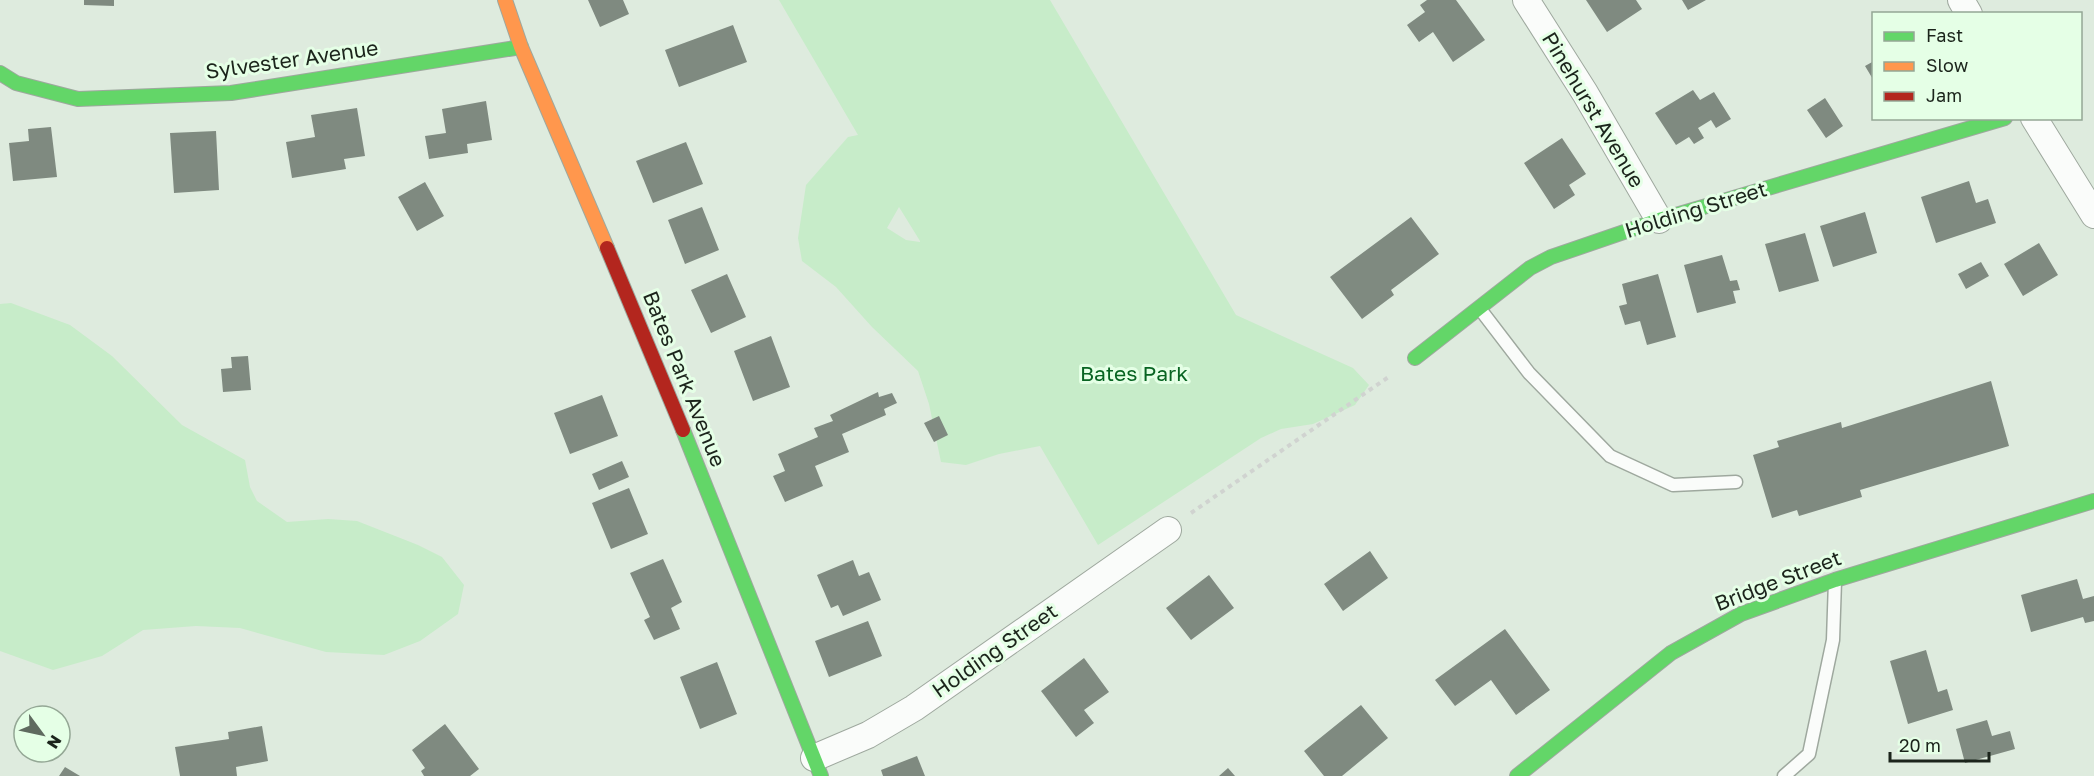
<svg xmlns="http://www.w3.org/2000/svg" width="2094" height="776" viewBox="0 0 2094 776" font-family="'Golos Text',sans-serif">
<rect width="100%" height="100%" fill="#deebde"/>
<!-- green -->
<path fill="#c7ecc9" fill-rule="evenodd" d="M779 0H1050L1236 315 1353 368 1369 385 1355 405 1313 424 1281 429 1261 438 1098 545 1040 446 999 454 966 465 941 462 929 404 918 371 872 327 836 287 802 261 798 238 806 185 848 137 858 135ZM899 207 920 241V242L906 240 887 228Z
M11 303 70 325 112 356 182 425 245 460 250 487 257 501 287 522 328 519 357 521 418 545 442 557 464 585 458 614 420 641 384 655 326 652 240 628 196 626 143 630 102 656 53 670 0 651V304Z"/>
<!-- building -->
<path fill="#7f8a80" d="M84 0H114V6L84 5Z
M588 0H623L629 14 600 27Z
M1427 0H1456L1485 40 1453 62 1433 32 1419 42 1407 25 1425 12 1420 5Z
M1586 0H1636L1642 9 1607 32Z
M1682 0H1706L1688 10Z
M733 25 747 62 679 87 665 50Z
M1874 61V81L1865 66Z
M1693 90 1700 100 1714 92 1731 119 1716 128 1711 120 1698 128 1704 138 1694 144 1689 137 1676 145 1655 113Z
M1825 98 1843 126 1826 138 1807 110Z
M486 101 492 140 467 144 468 153 429 159 425 136 446 133 442 109Z
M357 108 365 156 344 159 346 169 292 178 286 142 315 137 311 115Z
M51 127 57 177 13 181 9 143 29 141 28 129Z
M216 131 219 190 174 193 170 133Z
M1562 138 1586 174 1569 185 1575 195 1554 209 1524 163Z
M686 142 703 184 653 203 636 161Z
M1969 181 1976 203 1988 199 1996 223 1936 243 1921 197Z
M425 182 444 216 417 231 398 197Z
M702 207 719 250 685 264 668 220Z
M1865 212 1877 253 1833 267 1820 226Z
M1411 217 1439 254 1391 290 1394 295 1362 319 1330 277Z
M1805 233 1819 281 1779 292 1765 244Z
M2039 243 2058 275 2023 296 2004 264Z
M1722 255 1730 281 1737 280 1740 290 1733 291 1736 303 1697 313 1684 265Z
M1981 262 1989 276 1966 289 1958 274Z
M727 274 746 317 711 333 691 290Z
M1658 274 1676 337 1647 345 1640 321 1625 325 1619 306 1627 304 1622 284Z
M771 336 790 387 753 401 734 351Z
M248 356 251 390 223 392 221 369 232 368 231 357Z
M1991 381 2009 446 1860 490 1862 497 1799 516 1797 510 1772 518 1753 455 1779 447 1777 441 1841 422 1842 428Z
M878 392 879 397 892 393 897 403 884 409 886 415 842 434 849 452 815 466 823 486 785 502 773 476 785 471 778 454 818 437 814 428 833 421 830 415Z
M602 395 618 436 570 454 554 413Z
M939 416 948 435 934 442 924 423Z
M622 461 629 477 599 490 592 474Z
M629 488 648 534 611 549 592 503Z
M1370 551 1388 578 1343 611 1324 584Z
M663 559 682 602 671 608 680 629 654 640 644 620 650 617 630 573Z
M853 560 859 576 869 572 881 600 843 616 838 605 831 608 817 575Z
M1209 575 1234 608 1191 640 1166 608Z
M2077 579 2083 599 2094 596V621L2085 623 2083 617 2031 632 2021 595Z
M868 621 882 656 829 677 815 641Z
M1505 629 1550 690 1516 715 1491 680 1455 706 1435 680Z
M1926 650 1938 692 1947 689 1953 710 1908 724 1890 661Z
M1084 658 1109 692 1084 710 1094 723 1076 737 1041 691Z
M717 662 737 714 700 729 680 677Z
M1361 705 1388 738 1342 776H1324L1304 751Z
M1987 720 1992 736 2010 731 2015 749 1965 763 1956 729Z
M445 724 479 769 470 776H424L421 771 425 768 412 750Z
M262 726 268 761 236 767 237 776H180L175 747 229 739 228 732Z
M917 756 925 776H883L881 770Z
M65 767 80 776H59Z
M1228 768 1235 776H1219Z"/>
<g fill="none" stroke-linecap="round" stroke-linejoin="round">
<!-- lane casing -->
<g stroke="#9ea89e" stroke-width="15">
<path id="lane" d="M1480 309 1529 373 1610 456 1673 485 1736 482
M1784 776 1809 754 1833 640 1835 581"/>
</g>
<!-- street casing -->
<g stroke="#9ea89e" stroke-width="28">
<path id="street" d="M1526 0 1585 93 1659 220
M1961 0 1969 14
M2034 118 2094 215
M814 758 868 735 914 708 1168 530"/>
</g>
<!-- fast casing -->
<g stroke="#9ea89e" stroke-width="16">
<path id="fast" d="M0 73 16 83 78 99 231 93 521 47
M1415 358 1530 268 1551 257 1659 220 2005 118
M683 430 821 776
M1517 776 1671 653 1741 614 1835 580 2094 501"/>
</g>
<!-- slow casing -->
<g stroke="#9ea89e" stroke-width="16">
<path id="slow" d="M505 0 521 47 607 248"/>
</g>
<!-- jam casing -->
<g stroke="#9ea89e" stroke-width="16">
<path id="jam" d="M607 248 683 430"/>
</g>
<!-- path -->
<path stroke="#d0d3d0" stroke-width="4" stroke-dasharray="4.5 4.5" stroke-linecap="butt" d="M1191 513 1390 376"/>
<!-- lane -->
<use href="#lane" stroke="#fafcfa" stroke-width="12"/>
<!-- street -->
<use href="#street" stroke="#fafcfa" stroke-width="26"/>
<!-- fast -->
<use href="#fast" stroke="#63d668" stroke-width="14"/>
<!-- slow -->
<use href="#slow" stroke="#ff974d" stroke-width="14"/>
<!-- jam -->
<use href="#jam" stroke="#b3261e" stroke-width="14"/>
</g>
<g text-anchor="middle" stroke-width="6" stroke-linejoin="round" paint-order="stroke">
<!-- street labels -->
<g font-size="21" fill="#1b241b" stroke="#e5ffe6">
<text transform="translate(292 60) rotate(-8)" y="7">Sylvester Avenue</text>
<text transform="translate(1593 110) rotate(59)" y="7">Pinehurst Avenue</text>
<text transform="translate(1696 210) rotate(-17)" y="7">Holding Street</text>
<text transform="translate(684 379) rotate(68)" y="7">Bates Park Avenue</text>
<text transform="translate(1778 581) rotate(-21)" y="7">Bridge Street</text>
<text transform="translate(995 651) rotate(-35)" y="7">Holding Street</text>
</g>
<!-- park labels -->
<g font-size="21" fill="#086422" stroke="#e5ffe6">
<text x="1134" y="381">Bates Park</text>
</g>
</g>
<!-- legend -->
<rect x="1872" y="12" width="210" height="108" fill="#e5ffe6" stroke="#94a795" stroke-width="1.5"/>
<rect x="1884" y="32" width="30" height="9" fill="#63d668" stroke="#94a795" stroke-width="1.5"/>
<text x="1926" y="42" font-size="18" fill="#1b241b">Fast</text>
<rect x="1884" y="62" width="30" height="9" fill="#ff974d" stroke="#94a795" stroke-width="1.5"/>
<text x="1926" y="72" font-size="18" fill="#1b241b">Slow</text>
<rect x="1884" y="92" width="30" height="9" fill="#b3261e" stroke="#94a795" stroke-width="1.5"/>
<text x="1926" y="102" font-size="18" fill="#1b241b">Jam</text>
<!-- north arrow -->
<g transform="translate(42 734) rotate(123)"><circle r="28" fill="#e5ffe6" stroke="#94a795" stroke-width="1.5"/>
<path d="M0-4.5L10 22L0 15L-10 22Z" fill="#5f6a5f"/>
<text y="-9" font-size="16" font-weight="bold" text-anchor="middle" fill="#1b241b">N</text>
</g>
<!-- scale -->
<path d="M1890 752v9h99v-9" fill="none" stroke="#1b241b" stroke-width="3"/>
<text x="1899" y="752" font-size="18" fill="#1b241b" stroke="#e5ffe6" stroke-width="4.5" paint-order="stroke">20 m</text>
</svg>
